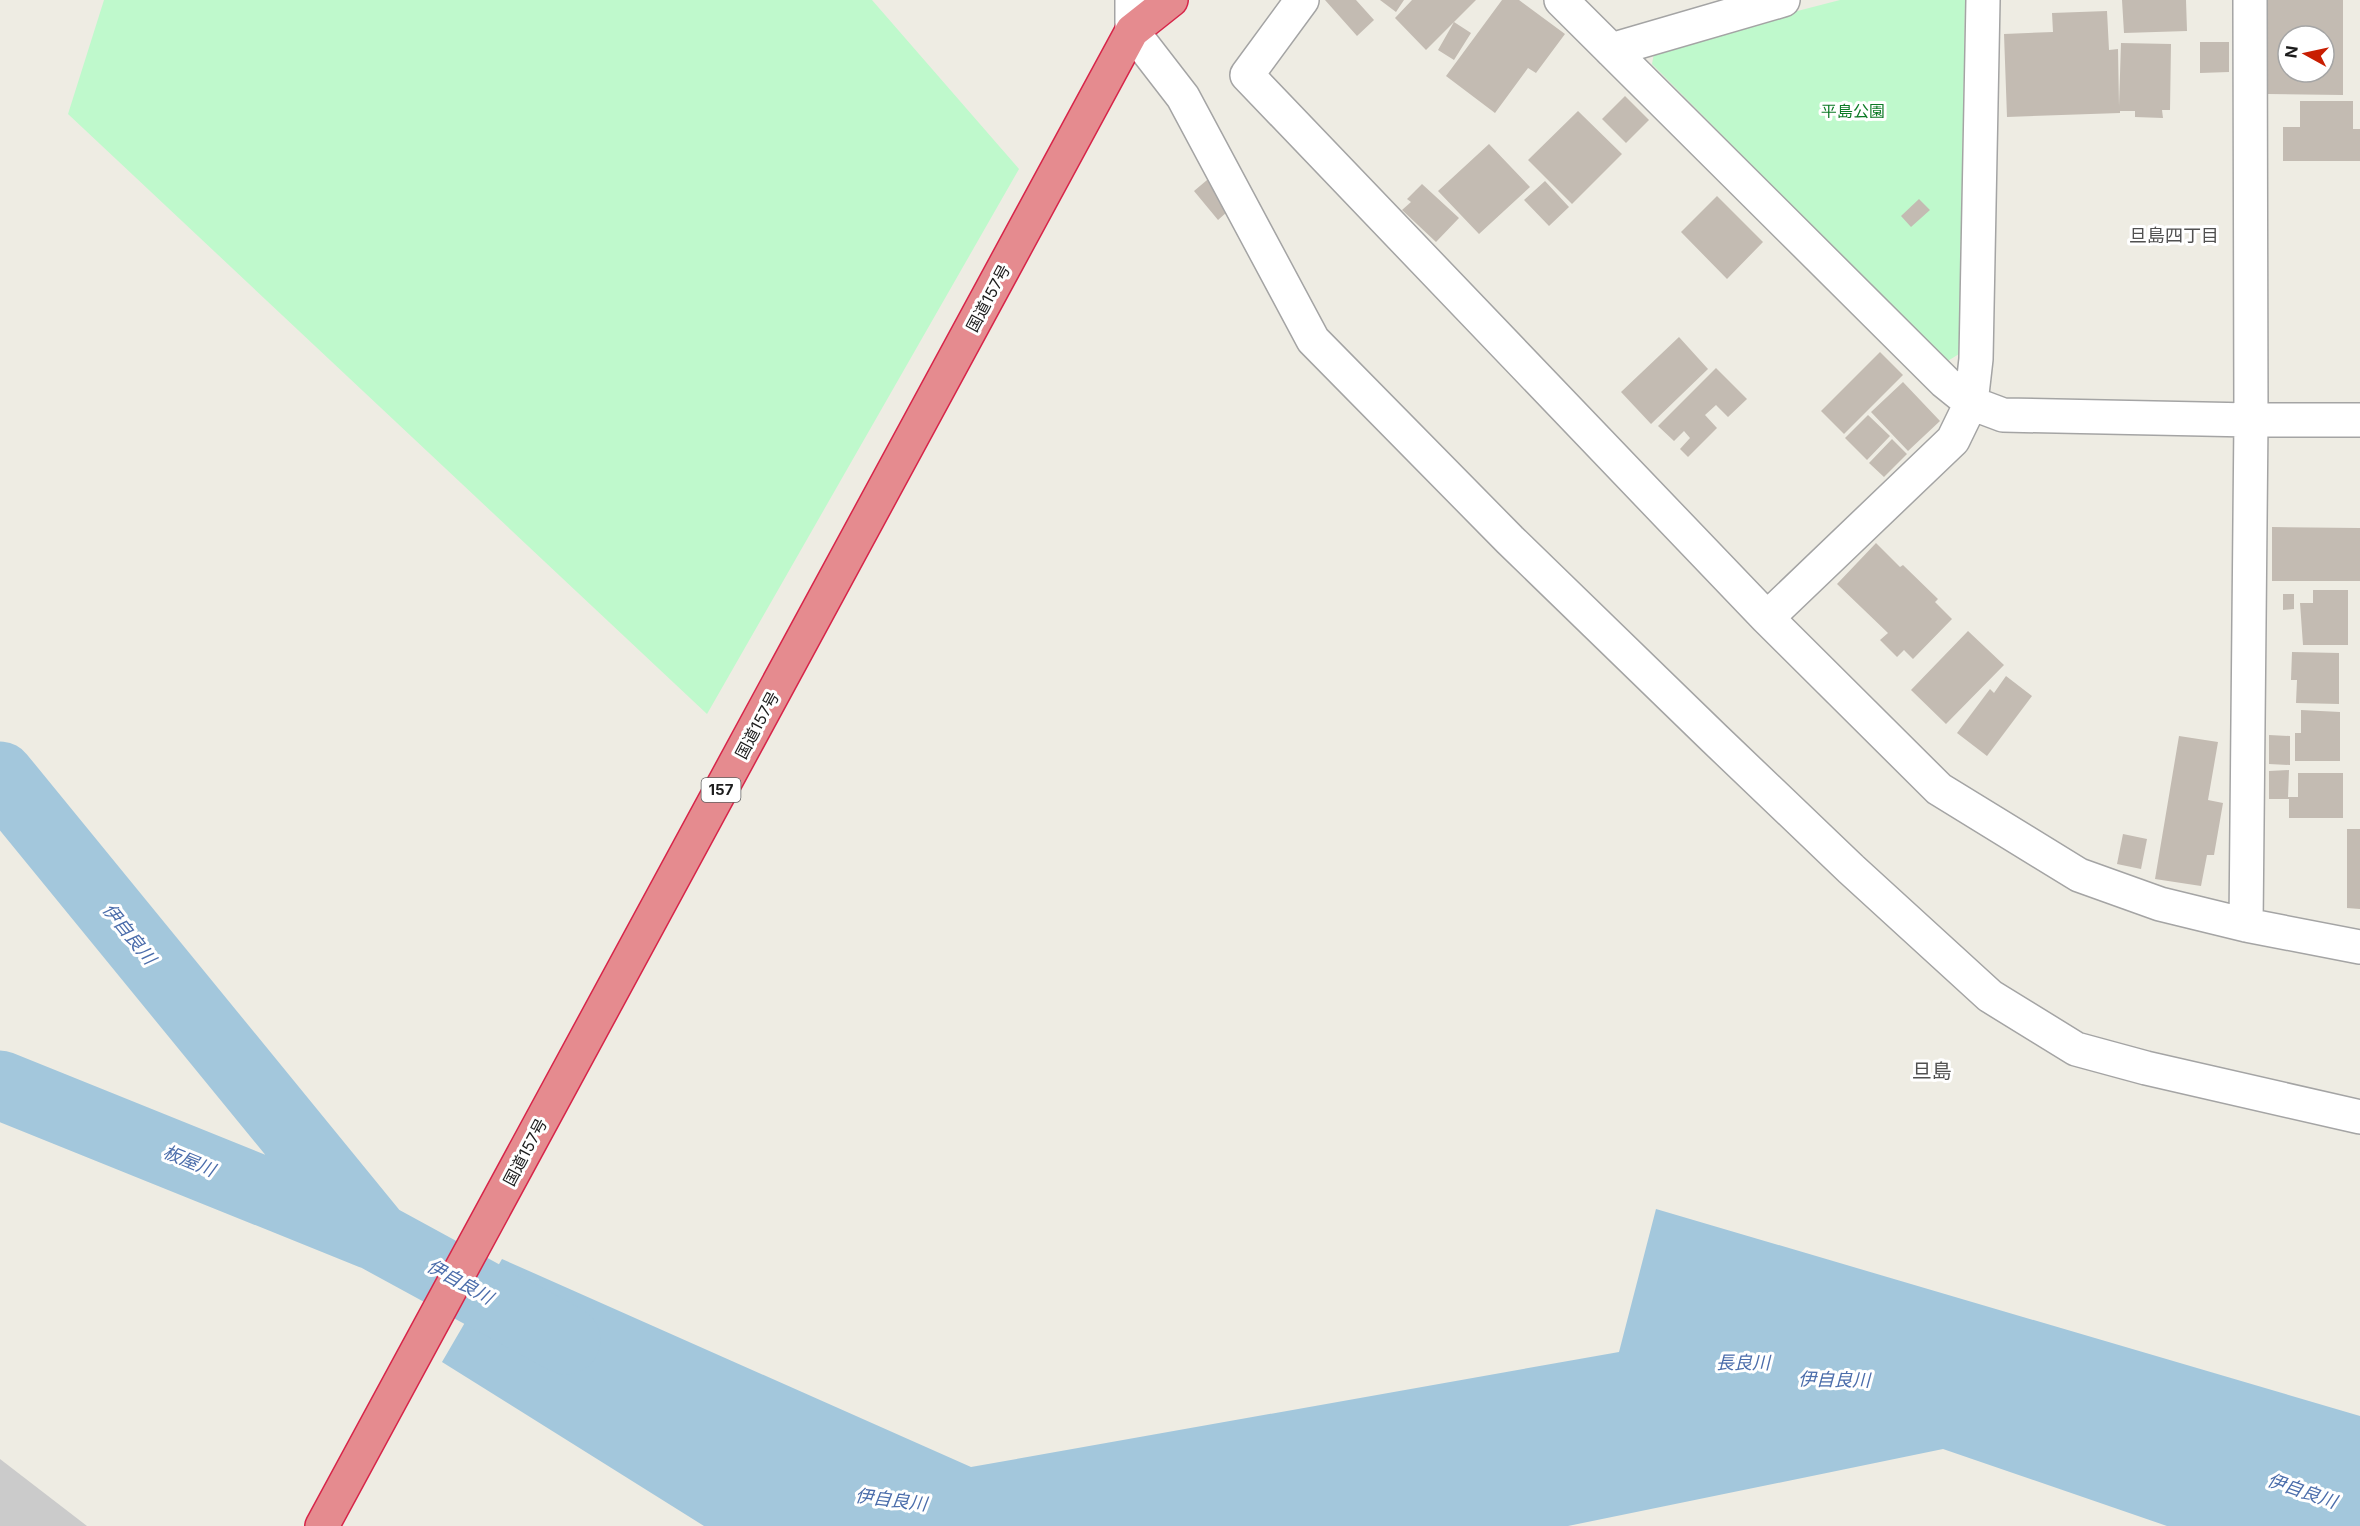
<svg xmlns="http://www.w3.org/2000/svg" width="2360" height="1526" viewBox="0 0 2360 1526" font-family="Inter,'Noto Sans JP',sans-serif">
<rect width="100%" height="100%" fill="#eeece3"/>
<!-- religious -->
<path fill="#cbcbcb" d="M0 1459 87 1526H0Z"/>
<!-- park -->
<path fill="#bff9cc" d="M104 0H872L1019 169 707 714 68 114Z
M1840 0H1965L1959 354 1946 362 1652 64 1655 48Z"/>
<!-- water -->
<path fill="#a3c7dc" d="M1656 1209 2360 1416V1526H2167L1943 1449 1568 1526H704L442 1362 502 1259 971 1467 1619 1352Z"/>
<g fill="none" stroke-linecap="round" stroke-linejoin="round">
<!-- river -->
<path stroke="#a3c7dc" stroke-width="69" d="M0 776 377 1237 566 1340
M0 1085 372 1235"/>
</g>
<!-- building -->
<path fill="#c3bbb2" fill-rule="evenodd" d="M1325 0H1356L1374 20 1357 36Z
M1380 0H1404L1396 12Z
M1412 0H1476L1426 50 1395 18Z
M1502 0H1519L1565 34 1536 73 1528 68 1495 113 1446 76Z
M2122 0H2186L2187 31 2124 33Z
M2268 0H2343V95L2268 94ZM2288 36H2324V72H2288Z
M2107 11 2109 50 2118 49 2119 106 2121 43 2171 44 2170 110H2162L2163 118 2135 117V111H2120V113L2007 117 2004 34 2053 32 2052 13Z
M1454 22 1471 33 1454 60 1438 50Z
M2200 42H2229V72L2200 73Z
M1625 96 1649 120 1626 143 1602 119Z
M2300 101H2353V129H2360V161H2283V127H2300Z
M1578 111 1622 154 1572 204 1528 160Z
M1489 144 1530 187 1479 234 1438 191Z
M1213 175 1237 203 1218 220 1194 191Z
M1545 181 1569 207 1549 226 1524 200Z
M1422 184 1459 218 1436 242 1402 210 1411 202 1407 199Z
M1717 196 1763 242 1727 279 1681 232Z
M1919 199 1930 210 1911 227 1901 216Z
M1679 337 1708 369 1651 424 1621 392Z
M1880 352 1903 375 1844 434 1821 411Z
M1716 368 1747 399 1728 417 1716 405 1705 415 1717 428 1688 457 1680 449 1690 438 1684 431 1674 441 1658 426Z
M1903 382 1940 421 1908 451 1871 412Z
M1868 415 1890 436 1867 460 1845 438Z
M1892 439 1907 454 1884 477 1869 463Z
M2272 527 2360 528V581H2272Z
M1876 543 1900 567 1903 565 1938 599 1935 602 1952 619 1913 659 1904 650 1897 657 1880 640 1888 633 1837 584Z
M2313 590H2348V645H2303L2300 603H2313Z
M2283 594H2294V609L2283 610Z
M1968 631 2004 665 1946 724 1911 690Z
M2292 652 2339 653V704L2296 703 2297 680H2291Z
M2006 676 2032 696 1987 756 1957 733 1990 689 1994 693Z
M2301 710 2340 712V761H2295V733H2301Z
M2269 735 2290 736V765L2269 764Z
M2179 736 2218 742 2208 800 2223 803 2214 855H2207L2201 886 2155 879Z
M2289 770 2288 797H2298V773H2343V818H2289V799H2269V771Z
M2347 829H2360V909L2347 908Z
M2123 834 2147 839 2141 869 2117 864Z"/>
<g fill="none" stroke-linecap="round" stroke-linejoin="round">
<!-- minor casing -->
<g stroke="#a4a4a4" stroke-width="36">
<path id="minor" d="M1132 0V31L1183 97 1313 340 1510 540 1714 738 1851 869 1990 996 2076 1049 2146 1068 2360 1117
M1302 0 1247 75 1767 618 1939 789 2079 875 2160 904 2246 925 2360 947
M1561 0 1945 382 1971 403 2003 415 2251 420H2360
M1611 50 1783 0
M1767 618 1953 440 1971 403 1976 359 1983 0
M2246 925 2251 420 2250 0"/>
</g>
<!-- highway casing -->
<g stroke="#d72549" stroke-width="36">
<path id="highway" d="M322 1526 1132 31 1171 0"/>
</g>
<!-- minor -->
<use href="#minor" stroke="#fff" stroke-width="33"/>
<!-- highway -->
<use href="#highway" stroke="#e58b8f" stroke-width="33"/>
</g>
<g text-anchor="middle" stroke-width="6" stroke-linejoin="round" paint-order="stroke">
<!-- shield labels -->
<rect fill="#fff" stroke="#616161" stroke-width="1.5" x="701.5" y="778" width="39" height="24" rx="4.5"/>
<g font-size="15" font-weight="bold" fill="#1d1d1d">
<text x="721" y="795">157</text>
</g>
<!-- park labels -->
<g font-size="16" fill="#0c7a25" stroke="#fff">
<text x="1853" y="117">平島公園</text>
</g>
<!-- street labels -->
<g font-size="16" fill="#1d1d1d" stroke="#fff">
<text transform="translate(988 298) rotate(-62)" y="6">国道157号</text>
<text transform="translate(757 725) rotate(-62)" y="6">国道157号</text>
<text transform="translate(525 1152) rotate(-62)" y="6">国道157号</text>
</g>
<!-- neighbourhood labels -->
<g font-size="18" fill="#505050" stroke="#fff">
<text x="2174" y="242">旦島四丁目</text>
</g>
<!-- water labels -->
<g font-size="18" font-style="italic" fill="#4b6dab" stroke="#fff">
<text transform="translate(129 934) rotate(51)" y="6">伊自良川</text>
<text transform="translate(189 1161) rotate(22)" y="6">板屋川</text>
<text transform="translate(460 1282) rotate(29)" y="6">伊自良川</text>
<text x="1743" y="1369">長良川</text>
<text transform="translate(1834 1380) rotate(1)" y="6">伊自良川</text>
<text transform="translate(2302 1491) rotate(19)" y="6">伊自良川</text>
<text transform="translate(891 1500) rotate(7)" y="6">伊自良川</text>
</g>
<!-- quarter labels -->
<g font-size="20" fill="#505050" stroke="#fff">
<text x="1932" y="1078">旦島</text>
</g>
</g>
<!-- north arrow -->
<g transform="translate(2306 54) rotate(278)"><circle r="28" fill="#ffffff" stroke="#a5a5a5" stroke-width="1.5"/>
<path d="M0-4.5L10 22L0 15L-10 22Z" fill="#c81e02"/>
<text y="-9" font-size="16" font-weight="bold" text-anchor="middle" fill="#1d1d1d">N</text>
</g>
</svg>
